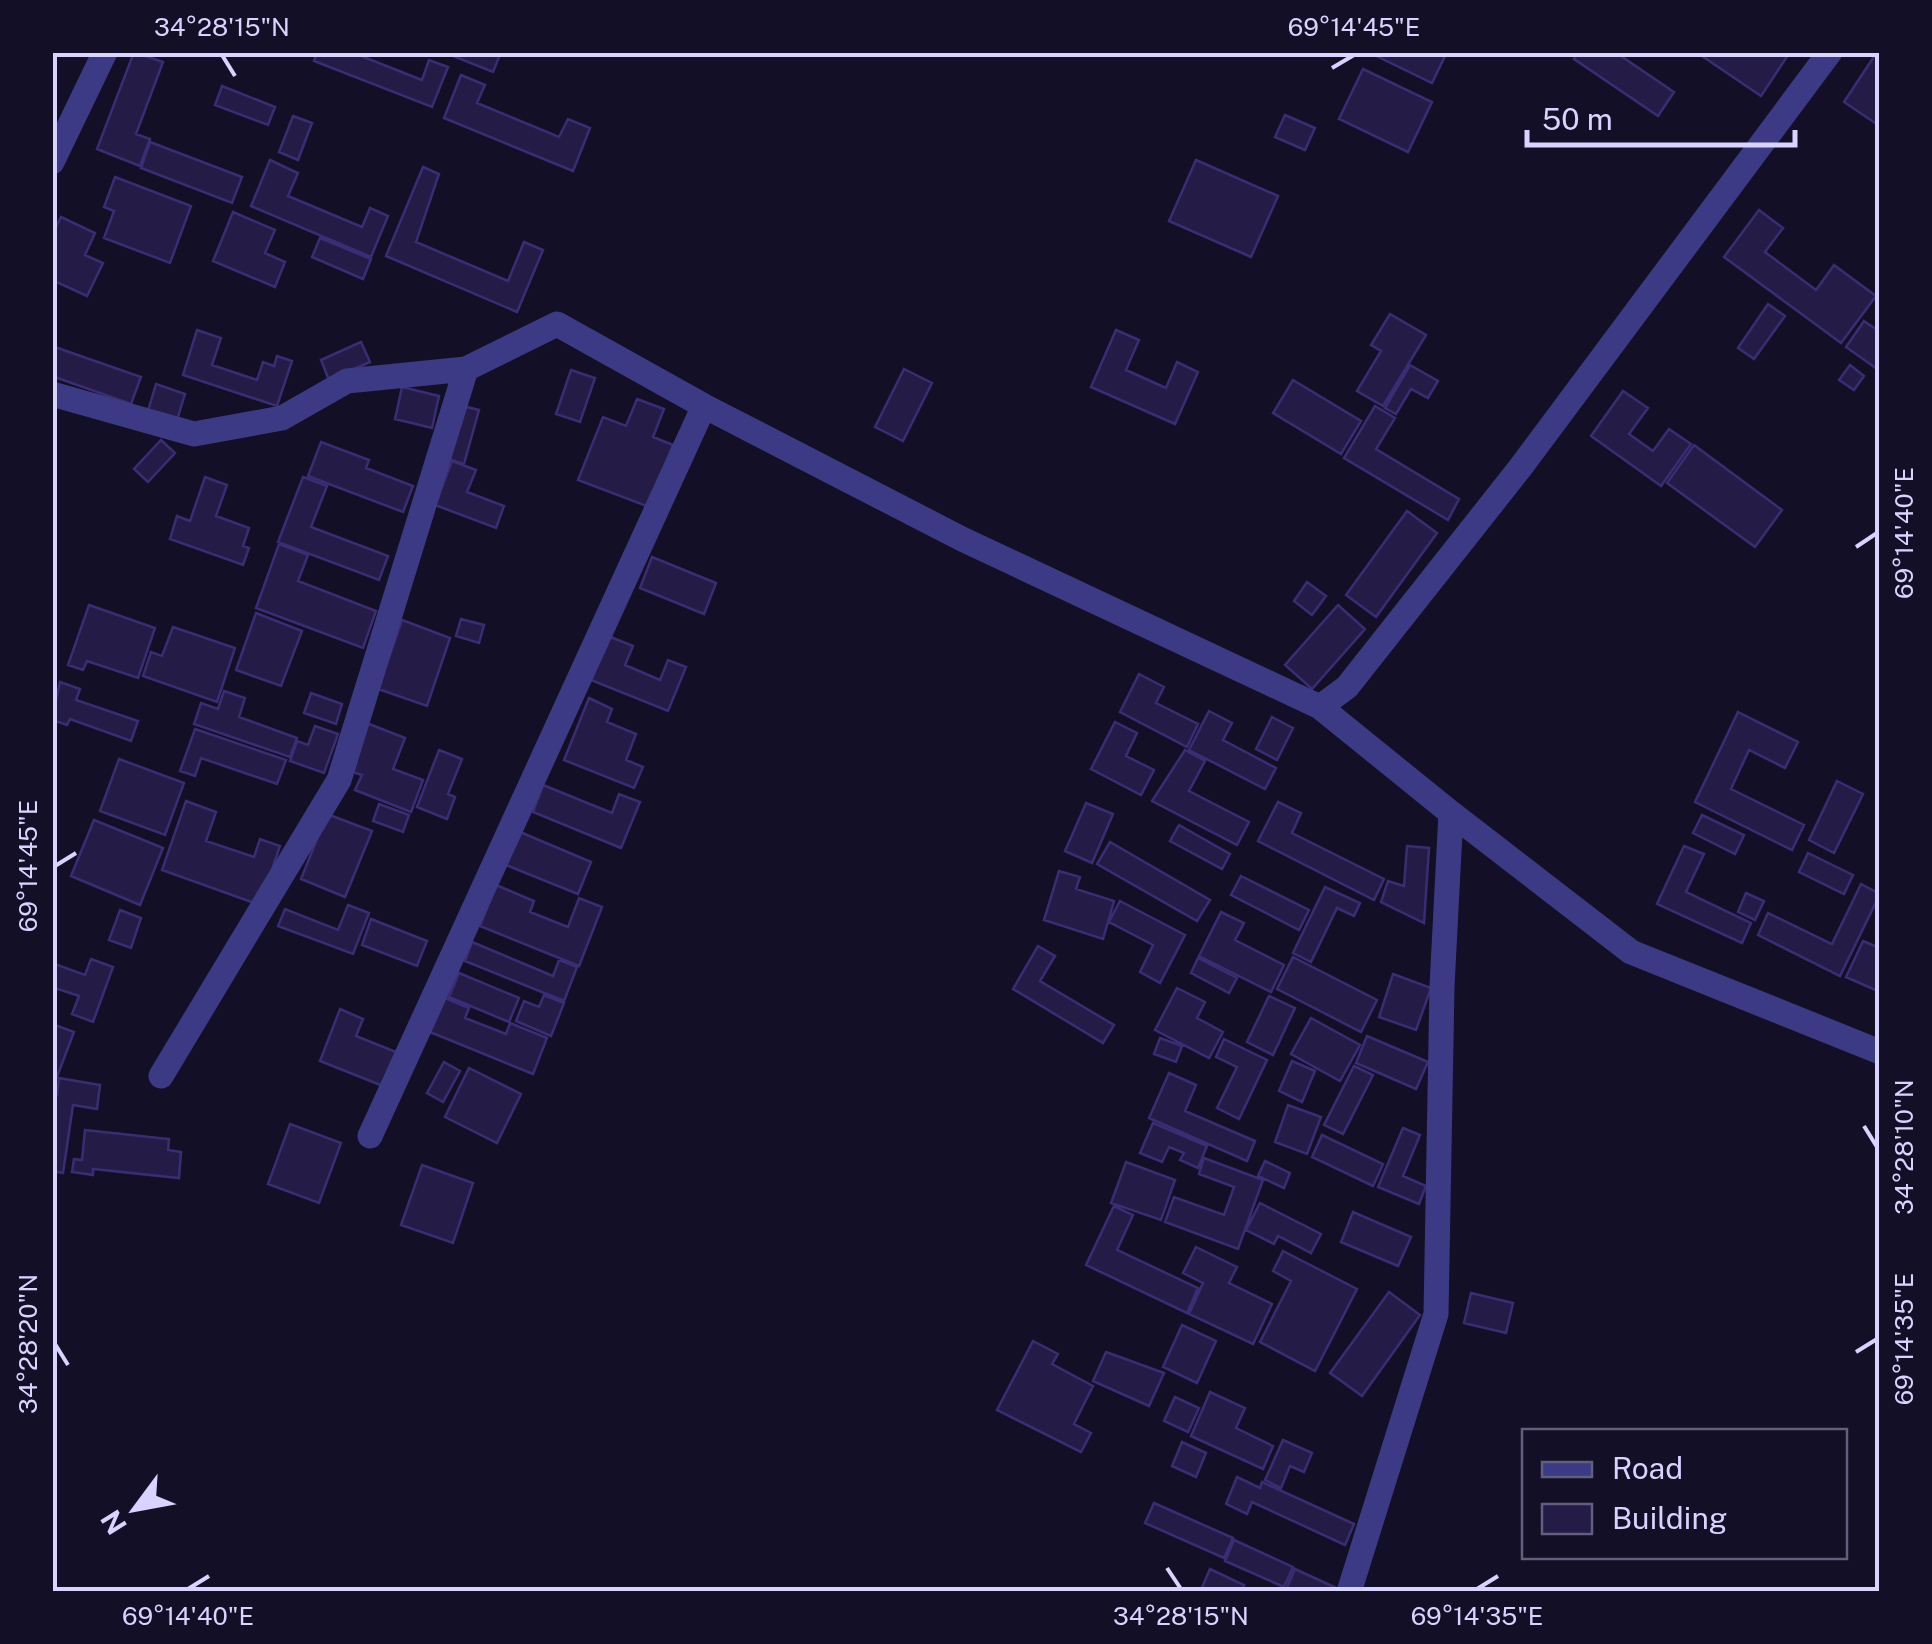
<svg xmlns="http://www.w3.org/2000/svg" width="1932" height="1644" viewBox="0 0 1932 1644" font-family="'Public Sans',sans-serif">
<rect width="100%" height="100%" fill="#130f26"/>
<!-- building -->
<path fill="#241b47" stroke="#3b2d73" stroke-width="2.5" d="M134 52 163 62 136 134 150 139 140 166 97 149Z
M317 52H351L422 80 429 60 448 67 432 107 314 61Z
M454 52H501L493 72 453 56Z
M1368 52H1447L1432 83Z
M1578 52H1615L1674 92 1658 116 1574 59Z
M1696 52H1790L1761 96Z
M1877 52H1880L1878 125 1844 102Z
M1363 69 1432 102 1408 152 1339 119Z
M461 75 485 85 477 103 559 137 568 119 590 128 573 171 444 118Z
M222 86 275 107 268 125 215 105Z
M1285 115 1315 128 1305 150 1275 137Z
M293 116 312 123 298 160 279 152Z
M150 142 242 177 232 203 141 168Z
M270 160 298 173 288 196 362 227 370 208 388 216 371 257 251 206Z
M1196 160 1278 196 1251 257 1169 221Z
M423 167 439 174 416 242 508 281 524 242 543 250 517 312 386 256Z
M115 177 191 206 170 263 104 238 114 211 104 207Z
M1759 210 1783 228 1765 252 1816 290 1834 265 1876 296 1841 343 1724 257Z
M233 212 275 230 265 253 285 262 275 287 213 261Z
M61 217 95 233 85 255 103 263 87 296 52 280V235Z
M320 238 371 259 363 279 312 257Z
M1768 304 1785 316 1754 359 1738 348Z
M1390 314 1426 335 1383 406 1357 391 1381 351 1371 345Z
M1864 321 1880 332V371L1846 347Z
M197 330 221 338 212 365 257 380 263 362 274 366 277 356 292 361 277 406 183 375Z
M1116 330 1139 340 1126 370 1166 388 1177 362 1198 372 1175 424 1091 387Z
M361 342 370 362 329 380 321 360Z
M52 346 141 377 131 404 52 376Z
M1410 365 1438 381 1428 398 1411 389 1396 414 1385 408Z
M1850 365 1864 376 1854 390 1839 380Z
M904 369 932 383 903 441 875 427Z
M571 370 595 378 580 422 556 414Z
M1293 380 1361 421 1341 454 1273 413Z
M156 384 185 394 177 420 148 411Z
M402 387 439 396 432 428 395 419Z
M1623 391 1648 408 1629 434 1653 451 1669 429 1691 444 1661 486 1591 436Z
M637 399 664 409 653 437 673 445 649 507 578 480 603 417 626 426Z
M463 406 479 410 464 464 448 459Z
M1375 406 1395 418 1376 449 1459 499 1448 520 1344 458Z
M161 440 175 453 148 482 134 469Z
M321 442 369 460 366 468 413 486 403 512 308 476Z
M1694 445 1782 510 1755 547 1667 483Z
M452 461 476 470 467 492 504 506 496 528 435 505Z
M205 477 227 485 216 516 249 528 243 546 249 548 243 565 170 539 177 516 190 521Z
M303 477 327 486 311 527 388 556 379 580 278 542Z
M1407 511 1437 533 1376 617 1346 595Z
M279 544 308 555 298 581 376 611 363 648 256 608Z
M652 557 716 583 704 614 640 588Z
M1307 582 1326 596 1312 615 1294 601Z
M89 605 155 628 138 678 87 661 83 670 68 665Z
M1338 605 1365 629 1312 689 1285 665Z
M256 613 302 631 281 686 236 670Z
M461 619 484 625 479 643 456 636Z
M402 620 450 638 427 706 378 689Z
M173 627 235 648 217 702 143 676 151 652 162 656Z
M608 636 633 646 625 665 660 680 668 660 686 667 668 711 591 680Z
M1139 674 1164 687 1156 703 1198 724 1187 747 1120 712Z
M60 682 80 689 76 700 138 721 131 741 70 719 67 725 52 720Z
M224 691 245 698 239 717 297 738 290 757 194 724 201 703 218 709Z
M311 693 342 704 336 724 304 713Z
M589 698 612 709 607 722 636 734 626 760 643 767 634 788 564 760Z
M1209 711 1232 723 1223 740 1276 768 1265 789 1189 750Z
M1738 712 1798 742 1785 768 1749 750 1731 789 1804 825 1792 850 1695 802Z
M1272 717 1293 728 1277 760 1256 749Z
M364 722 405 738 393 769 423 780 411 812 355 790 362 775 346 770Z
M1115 722 1137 733 1126 756 1154 770 1141 795 1091 769Z
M315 726 338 734 324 773 290 761 297 741 308 745Z
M195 729 286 760 277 784 201 758 195 776 180 771Z
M439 750 462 759 448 794 455 797 447 819 417 807Z
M1185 750 1205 761 1189 791 1249 822 1237 845 1152 801Z
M119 759 184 783 165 835 100 811Z
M1837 781 1863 794 1834 853 1809 840Z
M543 785 612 813 619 794 640 802 621 848 533 812Z
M186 801 216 812 206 841 254 857 260 839 280 846 260 905 162 870Z
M1278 802 1301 813 1292 833 1384 879 1374 900 1258 841Z
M1086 803 1113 814 1092 863 1065 851Z
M379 804 409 815 403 832 373 821Z
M327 814 372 831 345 897 301 879Z
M1702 815 1744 835 1735 854 1693 833Z
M94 820 163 848 140 905 71 876Z
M1179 825 1230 854 1222 869 1170 841Z
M520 832 591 862 578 894 506 865Z
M1110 842 1210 900 1197 921 1097 864Z
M1407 846 1429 848 1424 923 1381 902 1388 881 1404 886Z
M1684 846 1704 854 1686 892 1751 923 1742 943 1657 904Z
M1808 853 1853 875 1844 894 1799 872Z
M1059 871 1080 877 1076 889 1114 901 1103 939 1044 920Z
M1241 876 1309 910 1299 930 1231 895Z
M1861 884 1880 894 1840 976 1758 935 1768 913 1832 944Z
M496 885 534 901 530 912 568 927 579 898 602 907 579 966 480 926Z
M1325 887 1360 903 1354 916 1337 908 1311 962 1293 953Z
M1746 893 1764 901 1755 920 1738 912Z
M1120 901 1185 935 1160 983 1140 972 1153 945 1109 922Z
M348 905 369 913 353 954 278 926 285 909 338 930Z
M120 910 141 918 131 948 109 940Z
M1221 912 1244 923 1235 940 1284 965 1271 992 1199 956Z
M371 919 427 941 417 966 362 945Z
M1863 941 1880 948V992L1846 977Z
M472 942 553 976 559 960 577 967 564 1001 465 961Z
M1038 946 1055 956 1040 981 1114 1025 1103 1043 1013 989Z
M1293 957 1377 1000 1361 1032 1277 989Z
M1198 958 1237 978 1229 993 1191 973Z
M91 959 113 967 93 1022 72 1014 79 996 52 987V963L85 975Z
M459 973 519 998 509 1022 449 997Z
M1393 974 1431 988 1416 1030 1379 1017Z
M1177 988 1205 1002 1197 1018 1223 1032 1209 1058 1155 1030Z
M544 995 564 1003 551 1036 516 1021 524 1001 539 1007Z
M1269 996 1295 1008 1273 1055 1247 1042Z
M445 998 469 1008 465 1018 506 1034 510 1023 547 1038 533 1074 430 1032Z
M340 1009 363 1019 356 1036 396 1052 383 1086 320 1061Z
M1311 1018 1360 1045 1340 1081 1291 1054Z
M52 1024 74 1032 55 1082 52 1081Z
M1367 1036 1428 1062 1416 1089 1356 1063Z
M1160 1038 1182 1046 1176 1062 1154 1054Z
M1224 1039 1267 1060 1239 1119 1217 1108 1237 1067 1216 1057Z
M1292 1061 1315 1071 1302 1102 1279 1091Z
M444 1062 460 1071 443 1102 427 1093Z
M1354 1066 1373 1075 1343 1134 1324 1125Z
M469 1068 521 1094 497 1143 445 1117Z
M1169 1073 1196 1085 1185 1111 1255 1141 1247 1161 1149 1118Z
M59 1078 100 1085 97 1109 73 1105 63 1173 52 1171V1094L57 1095Z
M1288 1105 1321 1117 1307 1154 1275 1142Z
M1153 1123 1207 1146 1198 1168 1180 1160 1184 1153 1169 1147 1162 1162 1140 1153Z
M290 1124 341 1143 319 1203 268 1184Z
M1403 1128 1420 1135 1403 1176 1426 1186 1419 1204 1378 1187Z
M85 1130 169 1139 168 1150 181 1152 179 1178 93 1169V1175L72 1172 74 1159 82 1160Z
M1322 1135 1383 1164 1373 1186 1312 1157Z
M1204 1158 1263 1180 1238 1249 1165 1222 1174 1197 1224 1215 1234 1187 1199 1174Z
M1265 1161 1290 1173 1284 1188 1258 1176Z
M1126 1162 1175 1180 1161 1220 1111 1203Z
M422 1165 473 1183 453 1243 401 1225Z
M1260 1203 1321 1234 1311 1253 1278 1236 1274 1244 1246 1230Z
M1114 1206 1133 1215 1117 1250 1198 1288 1187 1313 1086 1265Z
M1353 1212 1411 1237 1398 1266 1341 1242Z
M1196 1247 1237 1267 1229 1283 1272 1304 1253 1344 1189 1314 1203 1283 1183 1273Z
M1283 1251 1357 1289 1315 1371 1260 1342 1291 1281 1273 1271Z
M1389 1292 1420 1315 1362 1396 1330 1373Z
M1471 1293 1513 1303 1506 1333 1464 1323Z
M1182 1325 1216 1341 1197 1383 1163 1367Z
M1033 1341 1058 1354 1052 1364 1093 1386 1074 1424 1091 1433 1081 1452 997 1410Z
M1106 1352 1164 1373 1149 1406 1093 1381Z
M1210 1392 1245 1408 1236 1428 1273 1446 1263 1469 1191 1436Z
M1175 1397 1199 1408 1188 1432 1164 1421Z
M1283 1440 1312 1453 1304 1472 1290 1466 1281 1488 1265 1480Z
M1182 1442 1206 1453 1196 1477 1172 1466Z
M1237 1477 1260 1488 1262 1482 1354 1524 1345 1545 1252 1502 1247 1514 1226 1504Z
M1154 1503 1233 1538 1224 1558 1145 1523Z
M1234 1540 1293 1567 1284 1587 1225 1561Z
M1210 1569 1244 1585 1241 1592H1200Z
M1295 1569 1345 1592H1285Z"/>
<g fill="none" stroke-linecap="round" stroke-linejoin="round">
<!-- minor -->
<path stroke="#3d3a85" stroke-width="25" d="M52 162 105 52
M52 394 194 434 282 418 347 381 466 369 557 324 704 406 962 539 1320 707
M1451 813 1631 952 1880 1052
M161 1076 339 780 466 369
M370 1136 704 406
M1349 1592 1436 1314 1442 986 1451 813 1320 707 1347 687 1520 468 1830 52"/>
</g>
<!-- ticks -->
<path fill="none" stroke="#d9d4ff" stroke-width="4" d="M222 55 235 76M1332 68 1354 55M1856 547 1877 533M55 866 76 853M1864 1126 1877 1147M55 1344 68 1365M1856 1352 1877 1339M1167 1568 1181 1589M188 1589 209 1576M1477 1589 1498 1576"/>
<!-- border -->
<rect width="1932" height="1644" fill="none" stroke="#130f26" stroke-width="110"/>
<!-- legend -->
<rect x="1522" y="1429" width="325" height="130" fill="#130f26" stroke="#625e7d" stroke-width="2.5"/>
<rect x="1542" y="1462" width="50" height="15" fill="#3d3a85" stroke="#625e7d" stroke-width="2.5"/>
<text x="1612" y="1479" font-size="30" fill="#d9d4ff">Road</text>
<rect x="1542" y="1504" width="50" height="30" fill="#241b47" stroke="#625e7d" stroke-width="2.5"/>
<text x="1612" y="1529" font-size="30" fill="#d9d4ff">Building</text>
<!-- north arrow -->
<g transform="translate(135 1509) rotate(238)" stroke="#130f26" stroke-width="8" paint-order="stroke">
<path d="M0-8L18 38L0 25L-18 38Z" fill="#d9d4ff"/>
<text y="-15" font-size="28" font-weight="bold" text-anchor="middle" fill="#d9d4ff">N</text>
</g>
<!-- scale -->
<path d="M1527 130v15h268v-15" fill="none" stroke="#d9d4ff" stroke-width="5"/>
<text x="1542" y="130" font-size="30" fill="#d9d4ff" stroke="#130f26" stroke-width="8" paint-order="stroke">50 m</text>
<rect x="55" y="55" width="1822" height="1534" fill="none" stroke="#d9d4ff" stroke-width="4"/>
<g font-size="25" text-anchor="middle" fill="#d9d4ff">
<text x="222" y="36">34°28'15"N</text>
<text x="1354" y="36">69°14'45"E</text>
<text transform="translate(1904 533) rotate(-90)" y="9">69°14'40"E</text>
<text transform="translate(28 866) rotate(-90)" y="9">69°14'45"E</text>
<text transform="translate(1904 1147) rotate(-90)" y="9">34°28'10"N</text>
<text transform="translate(1904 1339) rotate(-90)" y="9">69°14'35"E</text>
<text transform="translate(28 1344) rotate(-90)" y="9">34°28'20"N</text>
<text x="188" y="1625">69°14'40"E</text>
<text x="1181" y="1625">34°28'15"N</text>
<text x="1477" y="1625">69°14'35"E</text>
</g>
</svg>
